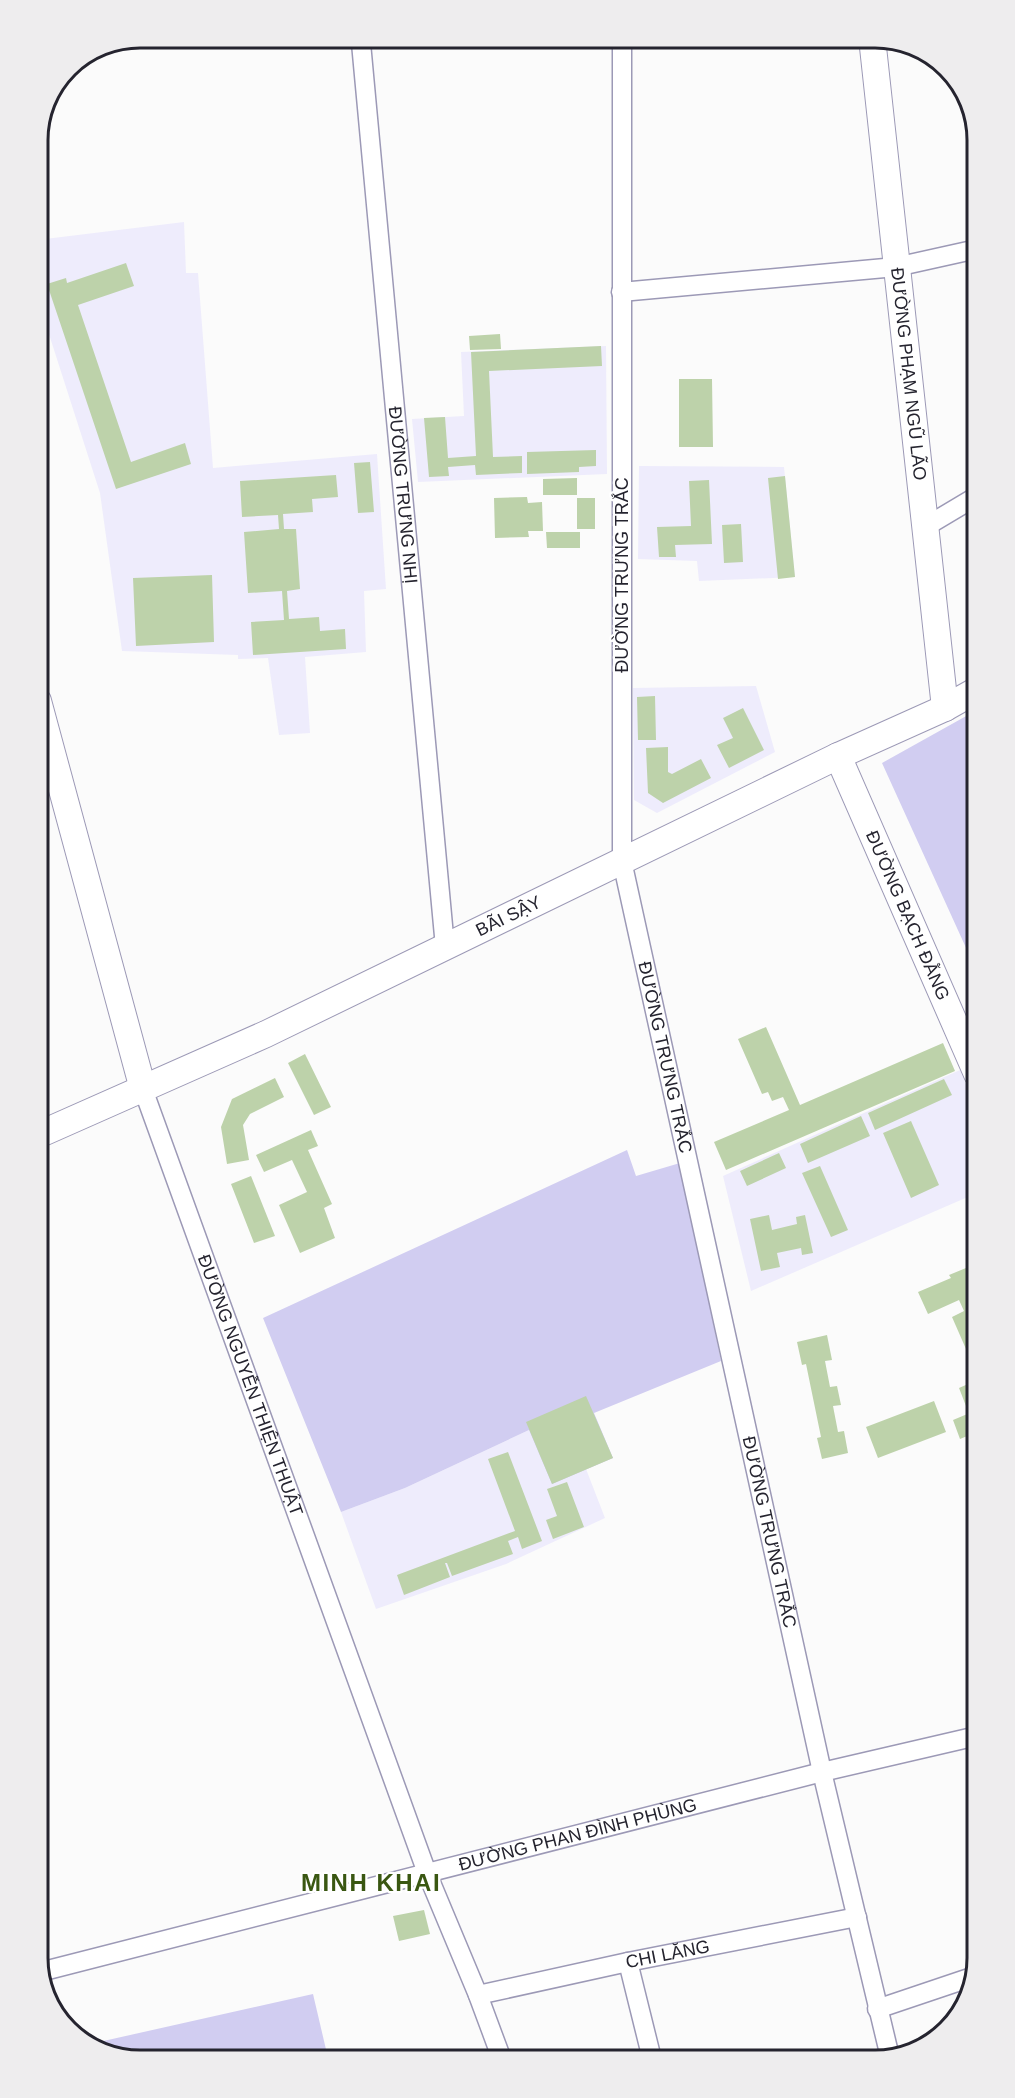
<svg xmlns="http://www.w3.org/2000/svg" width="1015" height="2098" viewBox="0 0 1015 2098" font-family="Helvetica,sans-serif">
<rect width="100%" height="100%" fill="#fbfbfb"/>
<!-- built -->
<path fill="#eeecfc" d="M184 222 186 273H198L213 468 377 454 386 589 364 591 366 652 305 657 310 733 279 735 268 658 238 659V655L122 651 100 493 38 300V268L49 266 45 239Z
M606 346 607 474 418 482 412 419 464 416 461 352Z
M639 466 784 467 795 577 699 581 697 561 638 559Z
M756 686 775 752 657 813 634 800 633 688Z
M960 1070 977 1111V1193L751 1291 723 1176Z
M529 1430 552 1483 586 1469 605 1518 506 1564 376 1609 341 1512 405 1488Z"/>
<!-- green -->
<path fill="#d1cdf1" d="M977 710V972L882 763Z
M627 1150 636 1176 680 1163 721 1361 594 1413 613 1458 552 1484 529 1430 405 1488 341 1512 263 1318Z
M313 1994 328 2058 134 2060 90 2044Z"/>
<!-- building -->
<path fill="#bdd2aa" d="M126 263 134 286 78 305 131 462 185 443 191 464 116 489 47 284 66 278 67 283Z
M500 334 501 349 470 350 469 336Z
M601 346 602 366 489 371 493 457 522 456V473L476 475 475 465 448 467 449 476 429 477 424 418 445 417 448 458 476 456 471 352Z
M679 379H712L713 447H679Z
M596 450V466L579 467V472L527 474V452Z
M370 462 374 512 358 513 354 463Z
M336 475 338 497 312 499 313 512 283 514 284 529H296L300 589 287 591 289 619 319 617 320 631 345 629 346 649 253 655 251 622 284 620 282 591 248 593 244 532 279 529 278 515 242 517 240 481Z
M785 476 795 577 778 579 768 478Z
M577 478V495H543V479Z
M709 480 712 544 675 545 676 557H659L657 527 691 526 689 481Z
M527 497 528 503 542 502 543 531H528L529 537 495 538 494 498Z
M577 498H595V529H577Z
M741 524 743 562 724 563 722 525Z
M546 532H580V548H547Z
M212 575 214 642 136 646 133 578Z
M655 696 656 740H638L637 697Z
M743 708 764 750 729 768 717 745 733 738 723 718Z
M668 747V772L672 774 701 759 711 778 663 803 648 793 646 748Z
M766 1027 800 1105 943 1043 955 1071 726 1170 714 1142 789 1110 783 1097 772 1101 768 1092 762 1094 738 1039Z
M305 1054 331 1107 314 1115 288 1063Z
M275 1078 284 1097 250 1114 243 1125 249 1160 227 1164 221 1127 232 1099Z
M944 1079 952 1095 875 1130 868 1113Z
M861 1116 870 1136 808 1163 800 1144Z
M911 1121 939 1185 911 1198 883 1133Z
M311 1130 318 1146 308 1150 332 1204 324 1208 335 1238 300 1253 279 1205 307 1192 292 1160 264 1172 256 1155Z
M779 1153 786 1168 747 1186 740 1171Z
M820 1166 848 1230 831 1237 802 1173Z
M251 1176 275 1236 254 1243 231 1184Z
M769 1215 772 1230 797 1224 796 1217 805 1215 813 1253 802 1255 801 1248 777 1253 780 1267 761 1271 750 1219Z
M966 1268 968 1271 975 1268 977 1273V1363L973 1365 952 1317 964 1311 959 1300 928 1314 918 1292 951 1278 949 1275Z
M827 1335 832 1360 825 1361 830 1387 837 1386 841 1405 833 1406 838 1432 844 1431 848 1453 822 1459 817 1438 821 1437 806 1364 802 1365 797 1342Z
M977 1380V1401L966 1406 959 1388Z
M586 1396 613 1458 552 1484 526 1422Z
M934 1401 946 1432 878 1458 866 1427Z
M977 1410V1432L960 1439 953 1420Z
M508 1452 542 1541 522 1549 518 1537 508 1541 513 1554 452 1576 447 1563H445L450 1577 404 1595 397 1575 515 1531 488 1459Z
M567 1482 584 1527 553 1539 546 1520 557 1516 547 1489Z
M424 1910 430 1934 399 1941 393 1916Z"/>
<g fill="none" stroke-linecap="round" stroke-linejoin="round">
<!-- street casing -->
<g stroke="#9c99b6" stroke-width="21">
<g id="street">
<path id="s1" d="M622 40V861L822 1772 889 2053"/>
<path id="s2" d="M361 43 445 947"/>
<path d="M621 292 896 267 977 249"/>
<path d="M925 527 977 496"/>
<path id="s3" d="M143 1089 427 1873 478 1995 501 2057"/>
<path d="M628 1962 651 2055"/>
<path id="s4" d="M40 1972 822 1772 977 1736"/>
<path id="s5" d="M478 1995 628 1962 857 1917"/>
<path d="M877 2009 972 1977"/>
</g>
</g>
<!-- secondary casing -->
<g stroke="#9c99b6" stroke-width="28">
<g id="secondary">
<path id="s6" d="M872 38 945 708"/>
<path d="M38 701 143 1089"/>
<path id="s7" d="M838 756 977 1074"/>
<path id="s8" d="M38 1135 266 1034 838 756 945 708 977 690"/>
</g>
</g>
<!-- street -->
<use href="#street" stroke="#fff" stroke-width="18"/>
<!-- secondary -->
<use href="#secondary" stroke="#fff" stroke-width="26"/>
</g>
<g text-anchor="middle" stroke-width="4.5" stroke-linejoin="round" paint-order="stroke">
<!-- street labels -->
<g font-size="18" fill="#25242f" stroke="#fff">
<text dy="6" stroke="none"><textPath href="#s6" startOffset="338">ĐƯỜNG PHẠM NGŨ LÃO</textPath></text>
<text dy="6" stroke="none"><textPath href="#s2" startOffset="454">ĐƯỜNG TRƯNG NHỊ</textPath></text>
<text transform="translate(622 575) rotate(-90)" y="6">ĐƯỜNG TRƯNG TRẮC</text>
<text dy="6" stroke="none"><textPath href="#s7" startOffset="174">ĐƯỜNG BẠCH ĐẰNG</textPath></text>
<text dy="6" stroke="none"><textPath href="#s8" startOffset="519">BÃI SẬY</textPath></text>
<text dy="6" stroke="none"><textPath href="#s1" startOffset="1022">ĐƯỜNG TRƯNG TRẮC</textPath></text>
<text dy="6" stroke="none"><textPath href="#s3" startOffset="315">ĐƯỜNG NGUYỄN THIỆN THUẬT</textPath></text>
<text dy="6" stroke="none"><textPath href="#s1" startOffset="1508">ĐƯỜNG TRƯNG TRẮC</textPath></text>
<text dy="6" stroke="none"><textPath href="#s4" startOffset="555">ĐƯỜNG PHAN ĐÌNH PHÙNG</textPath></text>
<text dy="6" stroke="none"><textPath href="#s5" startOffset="194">CHI LĂNG</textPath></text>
</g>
<!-- district labels -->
<g font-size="24" font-weight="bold" letter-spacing="1.5" fill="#3a5712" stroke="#fff">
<text x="371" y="1891">MINH KHAI</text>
</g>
</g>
<!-- crop -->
<path d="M0 0H1015V2098H0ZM140 48H875A92 92 0 0 1 967 140V1958A92 92 0 0 1 875 2050H140A92 92 0 0 1 48 1958V140A92 92 0 0 1 140 48Z" fill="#eeedee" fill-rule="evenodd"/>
<path fill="none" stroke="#25242f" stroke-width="3" d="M140 48H875A92 92 0 0 1 967 140V1958A92 92 0 0 1 875 2050H140A92 92 0 0 1 48 1958V140A92 92 0 0 1 140 48Z"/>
</svg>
